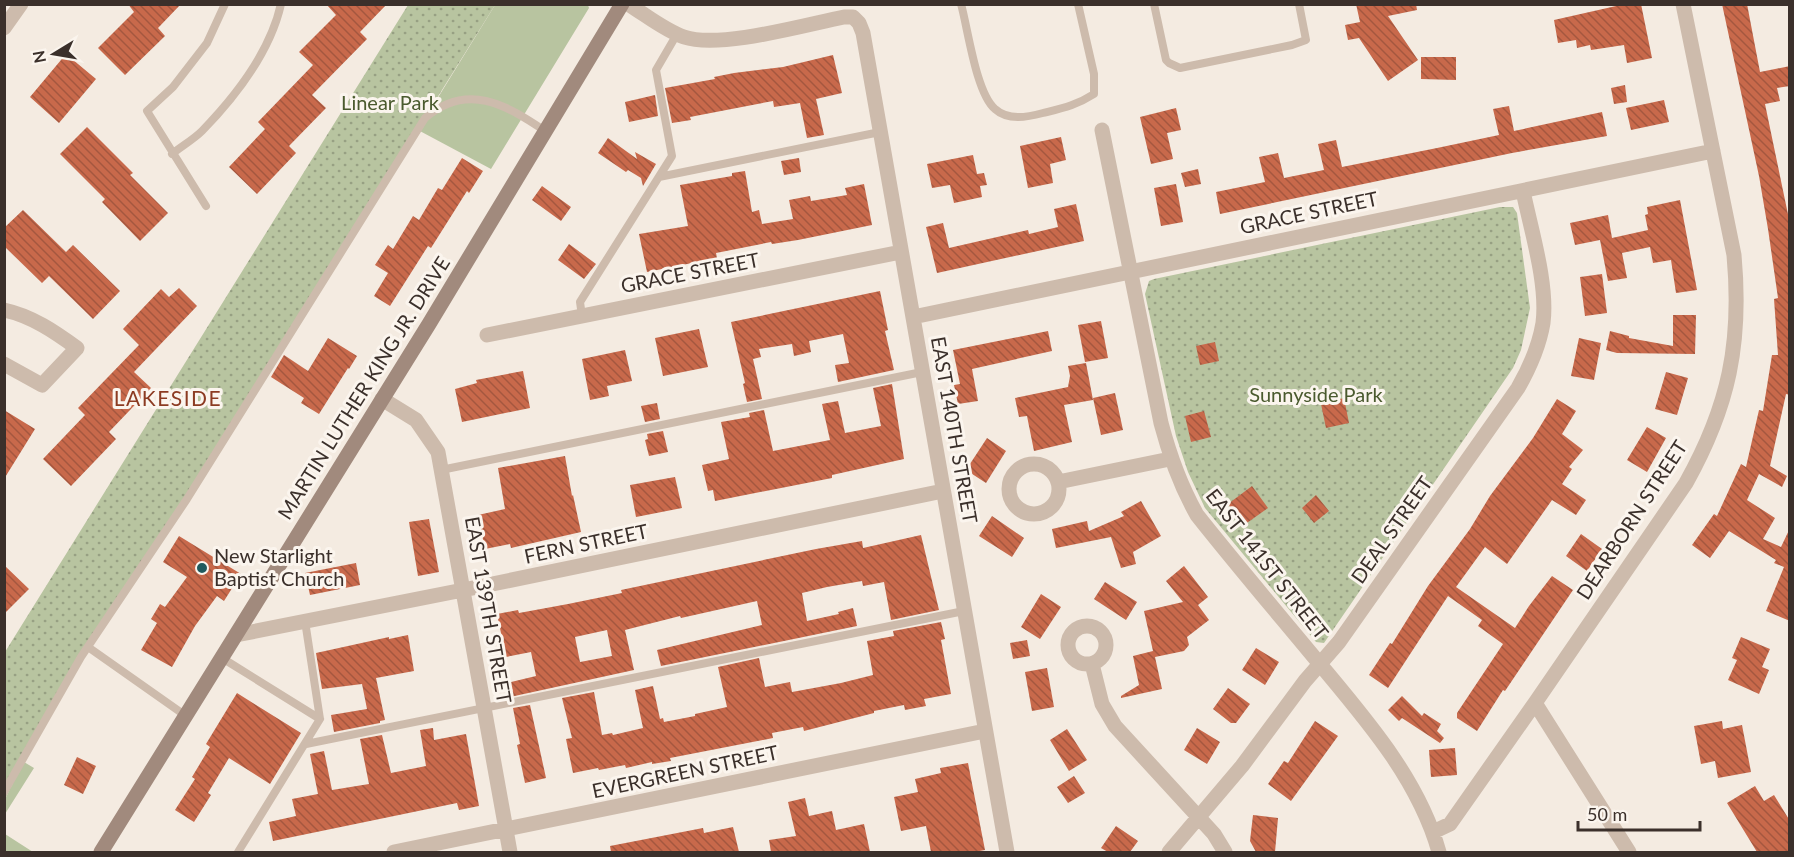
<svg xmlns="http://www.w3.org/2000/svg" width="1794" height="857" viewBox="0 0 1794 857" font-family="Lato,sans-serif">
<defs>
<pattern id="park-dots" width="8" height="8" patternUnits="userSpaceOnUse" patternTransform="scale(1.5)"><rect width="8" height="8" fill="#b8c4a0"/><path d="M2 2h.1M6 6h.1" fill="none" stroke="#97a083" stroke-width="1.8" stroke-linecap="round"/></pattern>
<pattern id="building-back-hatch" width="6" height="6" patternUnits="userSpaceOnUse" patternTransform="scale(1.5)"><rect width="6" height="6" fill="#c8694b"/><path d="M-1 5l2 2M0 0l6 6M5-1l2 2" fill="none" stroke="#a4573f"/></pattern>
</defs>
<rect width="100%" height="100%" fill="#f4ebe1"/>
<!-- grass -->
<path fill="#b8c4a0" d="M495 5H588L589 8 491 169 418 130Z
M24 762 34 768 5 814V799Z
M5 834 33 852H5Z"/>
<!-- park -->
<path fill="url(#park-dots)" d="M408 5H495L187 499 81 657 5 799V652Z
M1500 207H1513L1517 213 1530 308 1521 350 1513 368 1324 643 1316 642 1205 508 1188 472 1176 436 1145 294 1149 281 1154 279Z"/>
<!-- building -->
<path fill="url(#building-back-hatch)" fill-rule="evenodd" d="M128 4H181L158 28 165 36 125 75 98 48 134 12Z
M326 4H387L360 32 367 39 312 95 326 108 289 146 296 153 257 194 229 167 265 129 258 122 313 65 299 52 336 15Z
M1356 4H1416L1417 10 1388 16 1418 60 1388 81 1359 38 1348 40 1345 25 1360 22Z
M1625 4H1641L1652 58 1627 63 1624 45 1591 50 1590 45 1577 48 1576 40 1558 43 1554 20Z
M1722 4H1747L1760 72 1790 66V86L1777 88 1780 101 1765 104 1790 224V395L1786 394 1770 466 1787 476 1782 487 1759 474 1747 500 1775 518 1763 539 1781 547 1790 528V621L1766 611 1784 567 1774 563 1776 560 1729 531 1710 558 1692 545 1714 514 1717 516 1741 464 1746 467 1759 410 1763 411 1772 355H1778L1774 299 1778 298 1768 229 1759 176Z
M66 54 96 79 59 123 30 97Z
M833 55 842 93 816 99 824 135 807 138 800 103 774 107 773 101 690 117 691 120 672 123 665 88 715 79 714 77 734 73 783 67Z
M1421 57H1456V80L1421 79Z
M1625 85 1627 102 1614 104 1611 88Z
M655 95 658 116 629 122 625 102Z
M1664 100 1669 122 1631 130 1626 108Z
M1509 106 1514 131 1602 112 1607 136 1512 153 1220 214 1216 192 1265 182 1259 157 1278 153 1284 178 1324 170 1318 144 1336 140 1342 167 1437 148 1499 135 1493 109Z
M1176 108 1181 130 1167 133 1173 159 1151 164 1140 117Z
M87 127 133 173 130 175 168 213 140 241 102 202 105 199 60 154Z
M1061 137 1066 160 1050 164 1053 183 1028 188 1020 146Z
M608 138 637 159 635 152 656 164 643 186 641 178 628 170 626 172 598 153Z
M973 155 977 174 984 173 987 185 980 186 982 197 954 203 950 185 932 188 927 164Z
M462 158 483 171 469 193 467 191 431 248 428 246 390 306 374 296 388 273 375 265 388 245 393 249 413 216 419 220 438 188 442 190Z
M799 158 801 172 784 175 781 161Z
M1198 169 1201 184 1185 187 1181 173Z
M745 171 752 212 759 210 762 224 793 219 789 200 810 196 811 201 847 195 845 188 864 184 872 225 798 240 772 244 771 242 716 253 717 258 647 272 639 234 688 226 680 185 732 176V173Z
M1176 184 1183 222 1161 226 1154 188Z
M542 186 571 207 561 221 532 200Z
M1680 200 1697 290 1676 293 1671 260 1653 263 1650 247 1622 253 1627 278 1608 281 1600 240 1575 245 1570 223 1608 215 1612 238 1648 230 1645 215 1648 214 1647 207Z
M1076 204 1084 241 937 273 926 227 943 223 949 248 1028 230 1029 234 1058 227 1054 209Z
M23 210 66 252 73 245 120 291 93 319 49 276 42 283 4 246V228Z
M569 244 596 264 584 279 558 260Z
M1602 274 1607 313 1585 316 1580 277Z
M179 288 197 306 134 372 151 388 109 432 116 439 71 486 43 459 85 415 78 408 139 345 123 329 161 289 169 297Z
M880 291 888 330 885 331 894 370 838 382 835 365 849 363 843 334 809 341 811 352 794 356 792 344 759 349 761 357 753 359 762 399 747 402 743 384 745 383 731 322Z
M1673 315H1696L1695 354 1617 353 1606 350 1610 331 1629 336V338L1673 346Z
M1101 321 1108 358 1085 362 1078 325Z
M699 329 708 367 663 376 655 338Z
M1048 331 1052 351 972 369 978 401 958 404 954 385 960 384 953 350Z
M328 338 357 356 349 369 348 368 319 414 301 403 304 398 271 377 284 355 308 371Z
M1579 338 1601 343 1594 380 1571 376Z
M1215 342 1219 361 1200 365 1196 346Z
M625 350 632 381 607 386 609 396 590 400 582 359Z
M1086 363 1093 400 1064 405 1072 442 1034 451 1027 416 1019 417 1015 398 1068 387 1070 376 1068 366Z
M523 371 530 408 462 422 455 389 477 383 476 380Z
M1666 372 1688 378 1677 415 1655 409Z
M892 384 904 459 832 475V478L715 501 713 490 708 491 702 465 729 459 721 422 750 417 749 413 764 410 773 451 830 440 822 404 838 401 845 433 881 426 873 388Z
M1115 393 1123 430 1101 435 1093 398Z
M1344 398 1349 423 1326 428 1321 404Z
M1557 399 1576 411 1562 434 1583 450 1569 467 1572 469 1562 484 1586 500 1576 515 1552 500 1507 564 1485 547 1456 587 1515 628 1529 606 1552 576 1573 590 1505 691 1503 690 1477 731 1457 718V713L1503 644 1478 626 1482 620 1448 596 1388 688 1369 675 1390 643 1392 644 1428 586 1470 529 1490 496 1533 438Z
M657 403 660 419 645 422 641 406Z
M4 410 35 429 4 479Z
M1204 411 1211 437 1191 442 1185 416Z
M1647 427 1666 438 1647 472 1627 460Z
M663 431 668 452 649 456 645 440 648 439 647 434Z
M987 438 1006 451 986 483 966 470Z
M565 456 572 496 573 495 581 532 511 548 510 544 485 549 478 515 505 509 498 468Z
M675 477 682 508 636 517 630 485Z
M1252 486 1268 508 1244 525 1228 504Z
M1316 495 1329 511 1314 523 1302 508Z
M1141 501 1161 536 1133 552 1136 564 1121 568 1111 537 1056 548 1052 529 1087 521 1089 531 1124 516 1121 512Z
M992 516 1024 538 1012 557 979 536Z
M429 519 439 572 418 576 409 522Z
M1581 534 1602 549 1587 571 1566 556Z
M921 535 939 610 891 620 884 582 863 586 862 581 827 587 802 593 807 621 839 614 838 612 853 608 857 626 661 666 657 650 762 625 757 601 681 618 680 616 625 630 634 670 510 697 507 683 536 676 531 652 506 657 497 614 518 610 519 613 568 604 622 593 621 590 816 549 862 541 863 548ZM607 630 612 656 580 662 575 637Z
M179 536 241 574 224 601 217 596 195 626 172 667 141 650 157 623 151 619 160 604 165 607 187 577 163 562Z
M356 563 360 585 310 595 305 573Z
M4 565 29 589 4 614Z
M1184 566 1208 597 1198 605 1209 620 1187 637 1189 645 1184 651 1155 657 1162 689 1121 698V696L1139 685 1133 656 1153 651 1144 611 1183 602 1166 581Z
M1105 582 1137 602 1126 620 1094 599Z
M1041 594 1061 607 1040 639 1021 627Z
M941 622 945 639 941 640 951 694 924 699 926 706 905 710 904 705 874 711V713L804 731 803 727 772 733 773 738 670 758 671 761 652 764V762L626 768 625 765 599 770 598 768 573 773 566 739 572 738 562 698 594 692 602 735 612 733 613 735 643 728 635 690 653 686 660 719 663 718 664 722 695 716V714L727 707 718 667 759 658 765 687 790 682 792 692 841 683 873 675 867 641 894 636 893 631Z
M408 635 414 671 376 678 385 720 380 721V723L334 732 331 715 367 709 362 684 322 689 316 653 389 637V639Z
M1741 637 1770 649 1762 667 1769 670 1759 694 1728 680 1737 660 1732 658Z
M1027 640 1030 656 1013 659 1010 643Z
M1256 648 1279 662 1265 685 1242 670Z
M1047 668 1054 707 1032 711 1025 672Z
M1228 688 1250 704 1236 723H1231L1213 709Z
M237 693 301 733 270 784 229 758 208 793 211 795 194 822 175 810 195 779 192 777 210 747 206 744Z
M1402 696 1422 716 1424 713 1441 724 1437 731 1444 738 1440 743 1402 718 1399 721 1388 710Z
M530 705 546 778 525 783 517 745 520 744 513 708Z
M1315 721 1338 736 1291 801 1268 784 1284 761 1288 763Z
M1722 721 1723 729 1742 725 1751 772 1718 778 1715 761 1701 764 1694 726Z
M433 728 434 740 466 734 479 806 459 810 457 803 273 841 269 822 296 816 292 799 318 794 310 754 324 751 332 790 369 784 360 739 382 735 391 773 426 766 420 730Z
M1197 728 1220 742 1207 764 1184 750Z
M1067 729 1087 760 1069 771 1050 740Z
M1455 748 1457 775 1431 777 1429 750Z
M77 757 96 766 83 794 64 785Z
M968 763 985 850 974 852H931L926 826 901 831 894 797 918 792 915 779 941 773 940 768Z
M1074 776 1085 793 1068 803 1057 787Z
M1755 786 1764 801 1774 795 1790 821V852H1757L1727 803Z
M805 798 809 816 832 811 836 830 864 824 870 852H771L769 840 796 836 788 802Z
M1253 815 1278 818 1275 852H1256L1250 841Z
M1116 826 1138 841 1130 852H1108L1101 848Z
M733 827 739 852H611L610 846 703 828 704 833Z"/>
<g fill="none" stroke-linecap="round" stroke-linejoin="round">
<!-- service -->
<path stroke="#cdbbac" stroke-width="8" d="M961 4C968 29 976 93 995 109 1008 121 1028 117 1043 113 1063 108 1077 105 1094 94V74L1078 4
M1154 4 1166 60 1169 63 1180 68 1292 45 1306 40 1299 4
M172 154C182 146 194 139 202 131 236 96 270 53 281 4
M659 177 880 132
M206 206 147 111 173 87 207 43 225 4
M582 316 580 302 672 156 656 70 677 34
M441 470 922 372
M88 647 186 716
M222 658 320 719
M306 744 964 611
M4 792 81 657 187 499 425 118C467 82 505 104 545 131
M238 852 320 719 305 621"/>
<!-- minor -->
<path stroke="#cdbbac" stroke-width="15" d="M628 4C646 15 664 30 684 37 720 49 804 25 844 17H853L859 23 863 33 1007 852
M4 28 21 4
M1102 130 1161 423C1170 457 1180 485 1197 515 1235 563 1275 610 1314 657 1363 716 1418 777 1439 852
M4 310C32 316 55 332 77 348L42 385 4 364
M913 317 1713 151
M487 335 901 252
M382 399 416 420 438 452 510 852
M1009 489a25 25 0 1 1 50 0a25 25 0 1 1-50 0Z
M1058 482 1170 459
M1068 645a19 19 0 1 1 38 0a19 19 0 1 1-38 0Z
M236 635 463 590 943 491
M1092 664 1102 704 1115 726 1214 834 1225 852
M1535 703 1629 852
M1433 832 1450 824 1535 703 1686 483C1729 406 1742 343 1734 255L1683 4
M394 852 985 731
M1169 852 1242 766 1305 681 1339 642 1518 388C1530 367 1539 347 1543 323 1548 284 1531 230 1523 191"/>
<!-- secondary -->
<path stroke="#a18a7d" stroke-width="15" d="M101 852 429 324 622 4"/>
</g>
<!-- markers -->
<circle fill="#1f5a5e" stroke="#fbf5ee" stroke-width="2" cx="202" cy="568" r="6"/>
<g text-anchor="middle" stroke-width="6" stroke-linejoin="round" paint-order="stroke">
<!-- park labels -->
<g font-size="20" fill="#4a5a2e" stroke="#fbf5ee">
<text x="390" y="110">Linear Park</text>
<text x="1316" y="402">Sunnyside Park</text>
</g>
<!-- street labels -->
<g font-size="20" fill="#3b302b" stroke="#fbf5ee">
<text transform="translate(1309 213) rotate(-12)" y="7">GRACE STREET</text>
<text transform="translate(690 273) rotate(-11)" y="7">GRACE STREET</text>
<text transform="translate(364 388) rotate(-58)" y="7">MARTIN LUTHER KING JR. DRIVE</text>
<text transform="translate(954 430) rotate(80)" y="7">EAST 140TH STREET</text>
<text transform="translate(1632 520) rotate(-57)" y="7">DEARBORN STREET</text>
<text transform="translate(1392 530) rotate(-55)" y="7">DEAL STREET</text>
<text transform="translate(586 544) rotate(-12)" y="7">FERN STREET</text>
<text transform="translate(1267 564) rotate(52)" y="7">EAST 141ST STREET</text>
<text transform="translate(488 610) rotate(80)" y="7">EAST 139TH STREET</text>
<text transform="translate(685 772) rotate(-12)" y="7">EVERGREEN STREET</text>
</g>
<!-- poi labels -->
<g font-size="20" fill="#3b302b" stroke="#fbf5ee" text-anchor="start">
<text x="214" y="563">New Starlight<tspan x="214" dy="23">Baptist Church</tspan></text>
</g>
<!-- neighbourhood labels -->
<g font-size="21" letter-spacing="1.5" fill="#8c3b22" stroke="#fbf5ee">
<text x="168" y="406">LAKESIDE</text>
</g>
</g>
<!-- border -->
<rect width="1794" height="857" fill="none" stroke="#3b302b" stroke-width="12"/>
<!-- north arrow -->
<g transform="translate(54 54) rotate(259)" stroke="#fbf5ee" stroke-width="4.5" paint-order="stroke">
<path d="M0-4.5L10 22L0 15L-10 22Z" fill="#3b302b"/>
<text y="-9" font-size="16" font-weight="bold" text-anchor="middle" fill="#3b302b">N</text>
</g>
<!-- scale -->
<path d="M1578 821v9h122v-9" fill="none" stroke="#3b302b" stroke-width="3"/>
<text x="1587" y="821" font-size="18" fill="#3b302b" stroke="#fbf5ee" stroke-width="4.5" paint-order="stroke">50 m</text>
</svg>
